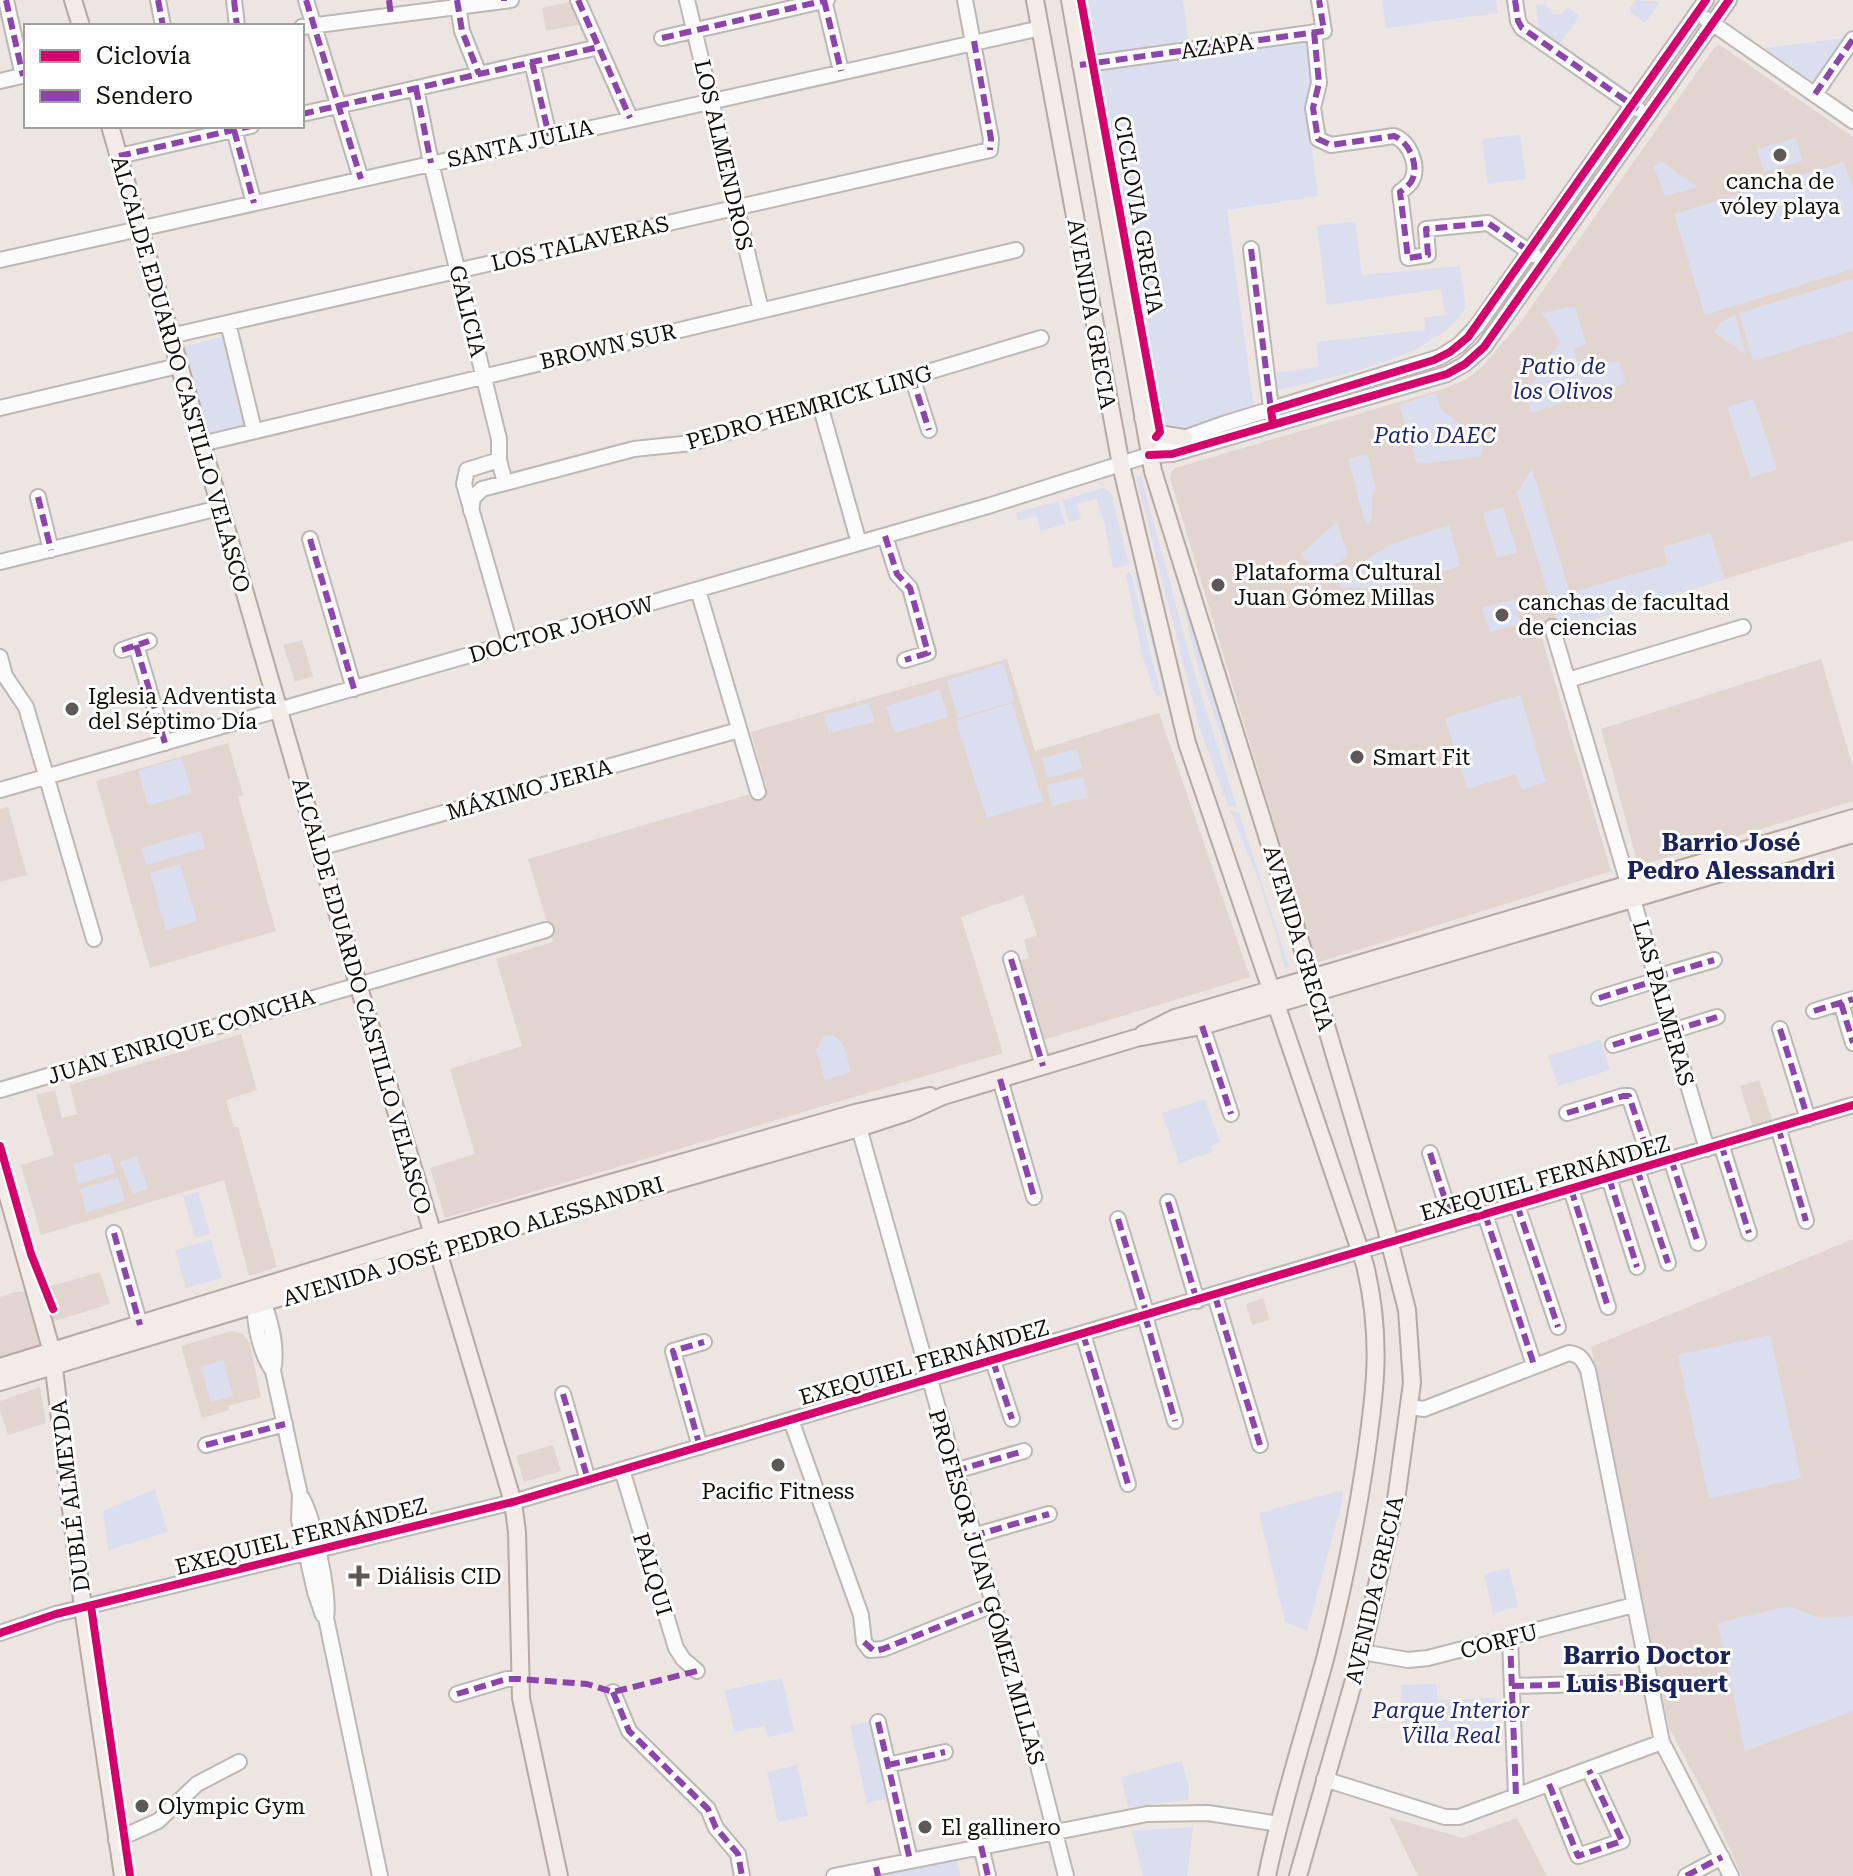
<svg xmlns="http://www.w3.org/2000/svg" width="1853" height="1876" viewBox="0 0 1853 1876" font-family="'Roboto Serif',serif">
<rect width="100%" height="100%" fill="#ece5e2"/>
<!-- built -->
<path fill="#e2d5d0" d="M573 1 582 24 546 31 542 8Z
M1720 45 1853 137V540L1569 627 1566 619 1539 628 1611 871 1316 963 1170 478 1171 473 1175 468 1443 389 1465 380 1482 367 1519 324 1714 48Z
M302 640 313 676 295 682 283 645Z
M1007 659 1035 751 1159 713 1250 977 1040 1041 1015 962 1029 958 1024 940 1037 935 1023 895 961 917 1003 1053 445 1218 430 1168 475 1154 450 1069 522 1046 496 959 553 942 528 859 767 789 751 732Z
M1821 659 1853 767V801L1642 865 1637 861 1601 729Z
M228 743 243 795 238 797 276 931 150 968 96 781Z
M8 807 27 875 0 882V809Z
M241 1034 257 1090 226 1100 234 1127H238L277 1267 249 1276 224 1180 41 1235 21 1165 54 1155 36 1095 55 1090 62 1118 77 1114 70 1085Z
M1759 1080 1773 1122 1753 1128 1740 1086Z
M1853 1239V1876H1742L1706 1797 1669 1728 1591 1347Z
M100 1272 110 1304 45 1324 50 1344 0 1358V1297L15 1292 34 1291Z
M1263 1298 1270 1320 1252 1325 1246 1304Z
M232 1331 243 1334 250 1344 261 1397 228 1406 229 1410 202 1418 181 1346Z
M40 1387 46 1423 8 1435 0 1410V1401Z
M553 1445 561 1471 524 1482 516 1456Z
M1389 1817 1463 1838 1517 1818 1547 1876H1418Z"/>
<!-- green -->
<path fill="#dbdeef" d="M1072 0H1183L1190 55 1311 39 1316 75 1309 130 1318 196 1227 210 1254 408 1170 433 1150 422Z
M1382 0H1496L1498 13 1386 28Z
M1636 0 1660 2 1645 23 1631 13 1630 8Z
M1545 4 1553 14H1560L1568 7 1580 16 1559 45 1539 32 1536 5Z
M1847 38 1817 79 1811 80 1764 48Z
M1520 135 1526 179 1488 184 1482 139Z
M1796 138 1802 161 1764 172 1757 149Z
M1661 161 1698 187 1665 196 1654 167Z
M1844 162 1853 190V269L1705 315 1674 214Z
M1355 221 1362 275 1460 266 1466 308C1460 315 1453 325 1445 331 1399 366 1331 376 1275 391L1273 373 1319 367 1316 342 1425 330 1424 318 1445 315 1441 289 1327 305 1317 226Z
M1853 279V331L1753 361 1739 313Z
M1575 306 1586 344 1574 349 1577 361 1619 362 1625 383 1531 413 1525 395 1560 342 1542 313Z
M1735 315 1746 355 1714 332 1721 322Z
M225 336 248 424 246 427 213 436 212 433 205 435 182 347Z
M1436 393 1441 409 1484 443 1480 457 1417 464 1399 405Z
M1753 399 1777 469 1751 478 1727 407Z
M1367 454 1376 489C1368 499 1376 513 1368 525L1364 519 1348 459Z
M1532 469 1570 593 1668 564 1663 547 1710 533 1725 579 1569 627 1566 619 1557 622 1517 493Z
M1141 476 1193 668 1237 808 1228 806 1199 726 1136 477Z
M1104 488 1111 493 1129 565 1113 568 1104 521 1096 499 1077 504 1081 519 1069 522 1062 500Z
M1058 501 1065 524 1041 531 1036 516 1018 521 1016 513Z
M1503 507 1517 552 1497 558 1483 513Z
M1337 522 1348 555C1329 569 1318 578 1301 554Z
M1449 525 1460 566 1393 588H1341L1338 578 1389 545Z
M1138 571 1168 693 1164 694 1134 572Z
M1131 573 1161 695 1156 696 1142 655 1126 574Z
M1177 582C1199 643 1226 706 1233 772L1198 666Z
M1514 599 1521 623 1490 632 1482 608Z
M1003 663 1015 701 958 718 947 680Z
M940 690 948 717 894 733 886 706Z
M1520 695 1546 782 1522 790 1516 774 1467 789 1445 718Z
M869 703 874 722 829 733 824 715Z
M1012 703 1043 801 987 818 956 721Z
M1077 749 1082 769 1047 778 1042 758Z
M182 758 192 793 148 805 138 771Z
M1083 777 1088 797 1052 806 1047 785Z
M1230 811 1239 813 1289 967 1284 968 1278 940 1258 878Z
M200 831 205 848 146 865 142 848Z
M180 864 197 921 166 930 150 873Z
M831 1035C845 1038 847 1059 851 1072L825 1080 816 1050 824 1036Z
M1600 1040 1610 1070 1558 1086 1548 1056Z
M1205 1099 1220 1142 1211 1146 1212 1152 1179 1163 1162 1113Z
M110 1153 115 1173 78 1184 73 1164Z
M136 1156 148 1188 133 1194 120 1162Z
M118 1178 125 1201 86 1212 80 1189Z
M198 1192 210 1234 195 1238 183 1196Z
M211 1240 222 1278 186 1288 175 1250Z
M1770 1335 1801 1478 1709 1499 1678 1355Z
M223 1360 233 1396 211 1402 201 1367Z
M155 1489 168 1532 108 1550 103 1511Z
M1343 1490 1342 1502 1307 1631 1285 1622 1259 1513Z
M1509 1568 1518 1607 1493 1613 1484 1574Z
M1788 1606 1820 1618 1853 1616V1711L1745 1751 1718 1623Z
M782 1678 794 1731 768 1737 765 1726 734 1732 725 1690Z
M1436 1684 1438 1700 1495 1698 1497 1744 1424 1747 1423 1722 1403 1723 1401 1685Z
M874 1720 891 1798 867 1803 850 1726Z
M1181 1761 1189 1787 1188 1800 1128 1807 1121 1777Z
M797 1765 808 1816 778 1822 767 1772Z
M1193 1827 1187 1876H1143L1132 1831Z
M957 1859 960 1876H883V1875Z"/>
<g fill="none" stroke-linecap="round" stroke-linejoin="round">
<!-- minor casing -->
<g stroke="#bdb8b5" stroke-width="18">
<path id="minor" d="M6 0 23 76
M158 0 163 26
M234 0 237 26
M306 0 361 179
M457 0 462 31 479 74
M578 0 630 118
M687 0 761 310
M824 0 841 71
M1515 0 1518 21 1522 28 1638 109
M1706 19 1853 121
M302 27 511 0
M1314 32 1319 83 1313 108 1318 139 1331 145 1394 136C1410 142 1420 167 1411 182 1408 186 1404 189 1400 192L1408 258 1428 255 1426 229 1488 223 1534 255
M662 38 827 0
M532 62 549 136
M1080 65 1324 31 1319 0
M0 81 26 75
M416 88 431 163 499 439V460L505 483
M1815 94 1853 39
M302 114 599 47
M234 130 254 203
M119 156 251 126
M1251 249 1272 416
M0 260 1041 28
M228 323 254 430
M170 336 990 150 991 139 965 0
M912 377 929 430
M820 405 859 543
M0 408 178 366
M201 444 1016 250
M1154 455 1172 454 1447 374 1465 364 1484 347 1729 0
M499 460 467 470 464 484 510 644
M38 497 51 550
M471 511 473 498 482 489 634 449 692 443 1041 338
M885 536 897 574 910 588 928 653 905 660
M310 539 354 689
M0 562 219 508
M698 590 758 792
M1552 627 1707 1149
M136 645 165 743
M122 650 149 641
M0 657 5 676 26 707 94 939
M1568 680 1743 627
M0 790 988 506 1149 455 1184 438 1223 424 1440 357 1459 345 1477 326 1706 0
M319 848 739 730
M1011 959 1043 1066
M1656 977 1714 960
M1599 998 1657 980
M1841 1003 1853 1043
M1814 1011 1853 999
M1202 1026 1231 1114
M1780 1029 1808 1119
M1672 1031 1717 1017
M1613 1045 1671 1027
M1000 1079 1034 1197
M0 1090 546 930
M1567 1113 1623 1096H1629L1652 1165
M856 1117 1031 1738 1066 1876
M1778 1127 1806 1221
M1721 1144 1749 1233
M1430 1153 1453 1224
M1671 1159 1698 1243
M1637 1169 1668 1263
M1609 1178 1637 1267
M1571 1189 1608 1307
M1168 1202 1197 1301
M1517 1205 1558 1327
M1485 1214 1534 1365
M1118 1219 1147 1315
M114 1233 140 1325
M258 1293C270 1313 278 1348 273 1371L300 1495 299 1520 315 1592 323 1615
M255 1295C253 1319 259 1351 273 1371
M1215 1296 1260 1445
M1145 1316 1175 1421
M1083 1334 1128 1484
M993 1361 1012 1419
M563 1394 588 1480
M1410 1407 1424 1409 1569 1353C1581 1355 1583 1360 1588 1370L1662 1742 1731 1876
M791 1420 861 1615 864 1642 870 1650 883 1649 993 1605
M206 1445 285 1424
M700 1447 673 1351 704 1342
M622 1470 676 1648 683 1659 697 1671
M955 1471 1024 1451
M300 1495C313 1512 330 1597 326 1618L380 1876
M973 1536 1049 1514
M0 1633 56 1614 513 1502 1853 1105
M1510 1638 1516 1796
M1362 1652 1408 1660 1428 1658 1634 1605
M1512 1686 1650 1682
M613 1692 629 1731 708 1809 716 1828 738 1854 742 1876
M457 1694 507 1679H520
M878 1722 910 1860
M888 1765 945 1752
M1324 1779 1445 1817H1459L1662 1742
M1549 1784 1578 1856 1622 1841 1589 1770
M116 1840 158 1821 197 1784 239 1762
M981 1846 988 1876
M834 1876 1147 1814 1208 1813 1279 1824
M1686 1876 1722 1857"/>
</g>
<!-- major casing -->
<g stroke="#b6a8a2" stroke-width="20">
<path id="major" d="M73 0 81 26
M1035 0 1121 465 1187 743 1365 1265C1383 1340 1375 1395 1364 1469 1354 1533 1341 1597 1325 1659 1305 1732 1282 1803 1267 1876
M1070 0 1153 471 1316 992 1386 1228 1407 1310 1412 1383 1396 1500 1362 1652 1298 1876
M110 126 358 984 513 1502 517 1532 521 1698 559 1876
M1143 418 1160 434 1184 438
M1143 1034 1175 1018 1853 818
M0 1168 52 1352 83 1608 123 1876
M0 1367 432 1234 855 1113 930 1096
M0 1382 497 1232 859 1128 908 1112 943 1096 1136 1038 1202 1026 1853 834"/>
</g>
<!-- minor -->
<use href="#minor" stroke="#fcfbfb" stroke-width="14"/>
<!-- major -->
<use href="#major" stroke="#f2ebe7" stroke-width="16"/>
<!-- quiet -->
<path stroke="#8e44ad" stroke-width="6" stroke-dasharray="12 6" stroke-linecap="butt" d="M6 0 23 76
M158 0 163 26
M234 0 237 26
M306 0 361 179
M389 0 391 15
M457 0 462 31 479 74
M504 0V1
M578 0 630 118
M824 0 841 71
M1515 0 1518 21 1522 28 1638 109
M1314 32 1319 83 1313 108 1318 139 1331 145 1394 136C1410 142 1420 167 1411 182 1408 186 1404 189 1400 192L1408 258 1428 255 1426 229 1488 223 1529 251
M662 38 827 0
M974 41 991 139 990 150
M532 62 549 136
M1080 65 1324 31 1319 0
M416 88 431 163
M1815 94 1853 39
M302 114 599 47
M234 130 254 203
M119 156 251 126
M1251 249 1271 410
M912 377 929 430
M38 497 51 550
M885 536 897 574 910 588 928 653 905 660
M310 539 354 689
M136 645 165 743
M122 650 149 641
M1011 959 1043 1066
M1656 977 1714 960
M1599 998 1657 980
M1841 1003 1853 1043
M1814 1011 1853 999
M1202 1026 1231 1114
M1780 1029 1808 1119
M1672 1031 1717 1017
M1613 1045 1671 1027
M1000 1079 1034 1197
M1567 1113 1623 1096H1629L1652 1165
M1778 1127 1806 1221
M1721 1144 1749 1233
M1430 1153 1453 1224
M1671 1159 1698 1243
M1637 1169 1668 1263
M1609 1178 1637 1267
M1571 1189 1608 1307
M1168 1202 1197 1301
M1517 1205 1558 1327
M1485 1214 1534 1365
M1118 1219 1147 1315
M114 1233 140 1325
M1215 1296 1260 1445
M1145 1316 1175 1421
M1083 1334 1128 1484
M993 1361 1012 1419
M563 1394 588 1480
M206 1445 285 1424
M700 1447 673 1351 704 1342
M955 1471 1024 1451
M973 1536 1049 1514
M1510 1638 1516 1796
M864 1642 874 1651 883 1649 993 1605
M1512 1686 1650 1682
M613 1692 629 1731 708 1809 716 1828 738 1854 742 1876
M457 1694 507 1679H520L587 1684 613 1692 697 1671
M878 1722 910 1860
M888 1765 945 1752
M1549 1784 1578 1856 1622 1841 1589 1770
M981 1846 988 1876
M876 1867 878 1876
M1686 1876 1722 1857"/>
<!-- cycleway casing -->
<g stroke="#fff" stroke-width="13">
<path id="cycleway" d="M1081 0 1160 432 1156 437
M1273 424 1271 410 1434 360 1450 352 1468 337 1706 0
M1149 455 1172 454 1447 374 1465 364 1484 347 1729 0
M0 1146 31 1254 53 1309
M91 1606 130 1876
M0 1633 56 1614 513 1502 1853 1105"/>
</g>
<!-- cycleway -->
<use href="#cycleway" stroke="#d6006c" stroke-width="8"/>
</g>
<!-- markers -->
<g fill="#5e5957" stroke="#fff" stroke-width="3">
<circle cx="1780" cy="155" r="8"/>
<circle cx="1218" cy="585" r="8"/>
<circle cx="1502" cy="615" r="8"/>
<circle cx="72" cy="709" r="8"/>
<circle cx="1357" cy="757" r="8"/>
<circle cx="778" cy="1465" r="8"/>
<path d="M355 1564h8v8h8v8h-8v8h-8v-8h-8v-8h8z"/>
<circle cx="142" cy="1806" r="8"/>
<circle cx="925" cy="1827" r="8"/>
</g>
<g text-anchor="middle" stroke-width="6" stroke-linejoin="round" paint-order="stroke">
<!-- street labels -->
<g font-size="22" fill="#120e0c" stroke="#fff">
<text transform="translate(1217 46) rotate(-8)" y="8">AZAPA</text>
<text transform="translate(520 143) rotate(-13)" y="8">SANTA JULIA</text>
<text transform="translate(724 155) rotate(77)" y="8">LOS ALMENDROS</text>
<text transform="translate(1139 215) rotate(80)" y="8">CICLOVIA GRECIA</text>
<text transform="translate(580 243) rotate(-13)" y="8">LOS TALAVERAS</text>
<text transform="translate(468 311) rotate(76)" y="8">GALICIA</text>
<text transform="translate(1092 314) rotate(80)" y="8">AVENIDA GRECIA</text>
<text transform="translate(608 346) rotate(-13)" y="8">BROWN SUR</text>
<text transform="translate(181 374) rotate(74)" y="8">ALCALDE EDUARDO CASTILLO VELASCO</text>
<text transform="translate(809 407) rotate(-16)" y="8">PEDRO HEMRICK LING</text>
<text transform="translate(561 629) rotate(-16)" y="8">DOCTOR JOHOW</text>
<text transform="translate(529 789) rotate(-16)" y="8">MÁXIMO JERIA</text>
<text transform="translate(1299 938) rotate(73)" y="8">AVENIDA GRECIA</text>
<text transform="translate(362 996) rotate(74)" y="8">ALCALDE EDUARDO CASTILLO VELASCO</text>
<text transform="translate(1664 1003) rotate(74)" y="8">LAS PALMERAS</text>
<text transform="translate(181 1036) rotate(-17)" y="8">JUAN ENRIQUE CONCHA</text>
<text transform="translate(1545 1178) rotate(-16)" y="8">EXEQUIEL FERNÁNDEZ</text>
<text transform="translate(473 1241) rotate(-17)" y="8">AVENIDA JOSÉ PEDRO ALESSANDRI</text>
<text transform="translate(924 1362) rotate(-16)" y="8">EXEQUIEL FERNÁNDEZ</text>
<text transform="translate(70 1496) rotate(-97)" y="8">DUBLÉ ALMEYDA</text>
<text transform="translate(301 1536) rotate(-14)" y="8">EXEQUIEL FERNÁNDEZ</text>
<text transform="translate(653 1574) rotate(73)" y="8">PALQUI</text>
<text transform="translate(987 1587) rotate(74)" y="8">PROFESOR JUAN GÓMEZ MILLAS</text>
<text transform="translate(1374 1590) rotate(-77)" y="8">AVENIDA GRECIA</text>
<text transform="translate(1499 1641) rotate(-15)" y="8">CORFU</text>
</g>
<!-- poi labels -->
<g font-size="22" fill="#120e0c" stroke="#fff" text-anchor="start">
<text x="1780" y="189" text-anchor="middle">cancha de<tspan x="1780" dy="25">vóley playa</tspan></text>
<text x="1234" y="580">Plataforma Cultural<tspan x="1234" dy="25">Juan Gómez Millas</tspan></text>
<text x="1518" y="610">canchas de facultad<tspan x="1518" dy="25">de ciencias</tspan></text>
<text x="88" y="704">Iglesia Adventista<tspan x="88" dy="25">del Séptimo Día</tspan></text>
<text x="1373" y="765">Smart Fit</text>
<text x="778" y="1499" text-anchor="middle">Pacific Fitness</text>
<text x="377" y="1584">Diálisis CID</text>
<text x="158" y="1814">Olympic Gym</text>
<text x="941" y="1835">El gallinero</text>
</g>
<!-- park labels -->
<g font-size="22" font-style="italic" fill="#1e2674" stroke="#fff">
<text x="1563" y="374">Patio de<tspan x="1563" dy="25">los Olivos</tspan></text>
<text x="1435" y="443">Patio DAEC</text>
<text x="1451" y="1718">Parque Interior<tspan x="1451" dy="25">Villa Real</tspan></text>
</g>
<!-- neighbourhood labels -->
<g font-size="24" font-weight="bold" fill="#1a235b" stroke="#fff">
<text x="1731" y="851">Barrio José<tspan x="1731" dy="28">Pedro Alessandri</tspan></text>
<text x="1647" y="1664">Barrio Doctor<tspan x="1647" dy="28">Luis Bisquert</tspan></text>
</g>
</g>
<!-- legend -->
<rect x="24" y="24" width="280" height="104" fill="#ffffff" stroke="#a09f9e" stroke-width="2"/>
<rect x="40" y="50" width="40" height="12" fill="#d6006c" stroke="#a09f9e" stroke-width="2"/>
<text x="96" y="64" font-size="24" fill="#120e0c">Ciclovía</text>
<rect x="40" y="90" width="40" height="12" fill="#8e44ad" stroke="#a09f9e" stroke-width="2"/>
<text x="96" y="104" font-size="24" fill="#120e0c">Sendero</text>
</svg>
